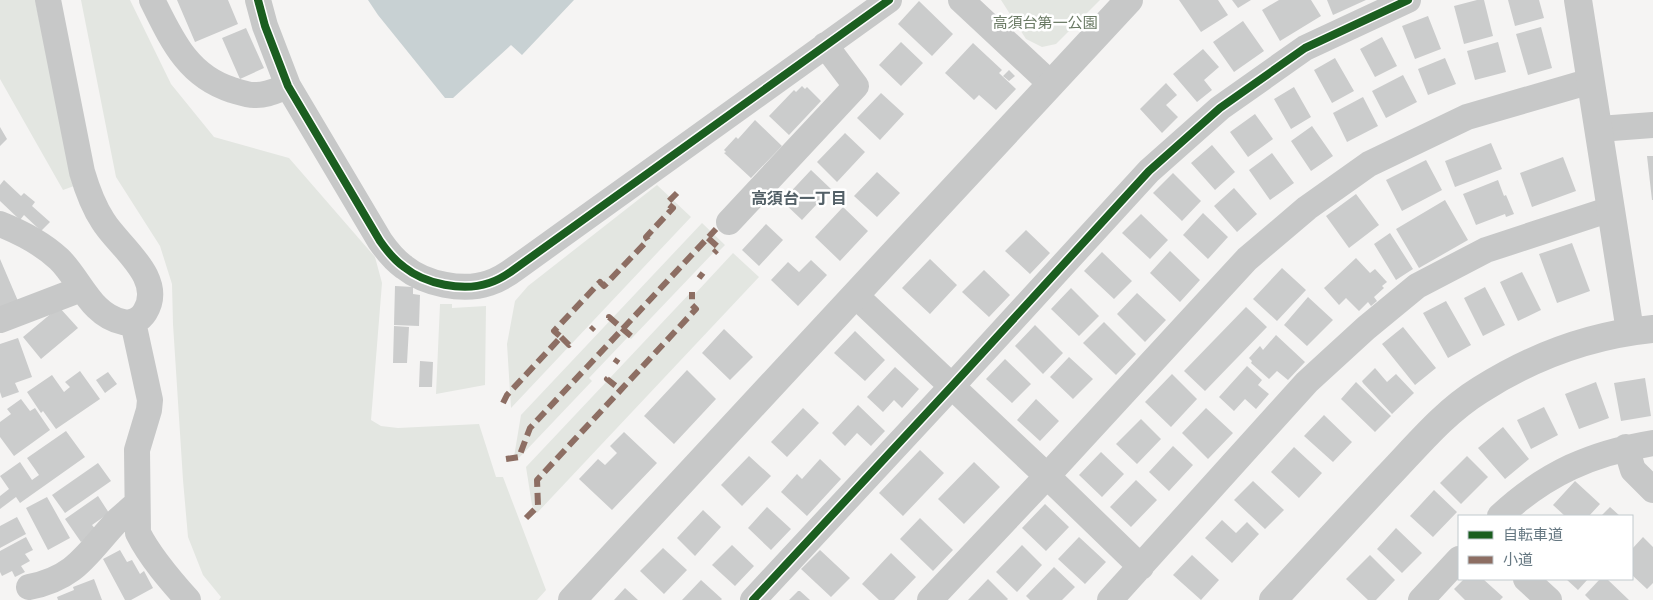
<svg xmlns="http://www.w3.org/2000/svg" width="1653" height="600" viewBox="0 0 1653 600" font-family="Mulish,'Noto Sans JP',sans-serif">
<rect width="100%" height="100%" fill="#f5f4f3"/>
<!-- green -->
<path fill="#e3e6e1" d="M0 0H35L74 186 63 190 0 79Z
M81 0H130L171 84 214 137 289 158 375 257 382 283 371 420 381 426 398 428 479 424 496 477H503L546 590 537 600H219L221 597 203 575 188 537 183 480 173 324 172 284 160 246 116 177Z
M1001 0H1100L1056 44 1042 47 1026 39Z
M657 185 691 217 511 408 507 344 515 301 528 286Z
M702 223 725 245 716 254 714 252 631 339 628 337 589 378 592 381 517 460 514 457 521 415Z
M733 253 759 277 537 513 532 505 526 467 691 292 694 295Z
M440 304H452V308L486 306 485 385 436 394Z"/>
<!-- water -->
<path fill="#c8d1d3" d="M368 0H574L522 55 511 45 453 98H445L378 15Z"/>
<!-- building -->
<path fill="#cbcccc" d="M177 0H228L238 24 195 42Z
M1179 0H1218L1228 15 1201 32Z
M1232 0H1251L1238 8Z
M1279 0H1311L1321 16 1280 41 1262 10Z
M1327 0H1366L1333 15Z
M1477 0H1484L1493 36 1464 44 1454 6Z
M1508 0H1539L1544 18 1515 26Z
M919 1 953 34 932 56 898 24Z
M1428 16 1441 49 1415 59 1402 26Z
M1243 21 1264 51 1234 72 1213 42Z
M1541 27 1552 68 1528 75 1516 34Z
M246 28 264 68 240 79 222 38Z
M1382 37 1397 66 1375 77 1360 49Z
M901 42 923 63 901 86 879 65Z
M1498 42 1506 72 1475 80 1467 51Z
M973 43 1002 70 999 73 1016 89 996 110 979 95 974 100 945 73Z
M1203 49 1219 67 1204 80 1212 90 1197 102 1173 74Z
M1335 58 1354 91 1332 103 1314 70Z
M1445 58 1456 84 1428 95 1418 69Z
M1009 70 1015 76 1009 81 1003 76Z
M1403 75 1417 102 1386 118 1372 91Z
M1166 83 1177 95 1166 105 1178 117 1162 133 1140 109Z
M802 86 805 89 807 87 821 101 789 135 769 116 794 90 796 92Z
M1294 87 1311 117 1291 129 1274 99Z
M881 93 904 114 880 140 857 118Z
M1363 97 1378 126 1347 142 1333 113Z
M1255 114 1273 139 1248 157 1230 132Z
M755 120 782 146 751 178 724 153 726 152 724 150 736 137 738 139Z
M1312 126 1333 156 1311 171 1291 141Z
M0 127 7 139 0 146Z
M845 133 865 152 837 182 817 162Z
M1491 143 1502 169 1455 187 1445 161Z
M1212 145 1235 172 1215 190 1191 163Z
M1272 153 1294 183 1270 200 1249 170Z
M1647 156H1653V200H1652Z
M1563 157 1576 191 1532 207 1520 173Z
M1426 160 1442 190 1402 211 1386 180Z
M811 170 831 189 802 220 782 201Z
M877 172 900 193 877 217 854 196Z
M1173 173 1201 201 1182 221 1153 193Z
M4 180 21 196 24 193 35 202 32 206 50 222 41 231 24 215 20 220 0 201V185Z
M1498 180 1504 196 1506 195 1514 214 1506 217 1505 214 1476 225 1463 194Z
M1234 188 1257 214 1237 232 1214 206Z
M1356 194 1379 225 1349 248 1326 216Z
M1445 200 1468 240 1419 268 1396 229Z
M843 207 868 231 840 261 815 237Z
M1203 213 1228 237 1208 259 1183 235Z
M1141 214 1168 240 1150 259 1122 233Z
M766 224 783 240 759 266 742 250Z
M1026 230 1050 253 1030 274 1005 251Z
M1390 233 1413 269 1396 280 1374 244Z
M1572 243 1590 291 1557 303 1539 254Z
M1170 251 1200 280 1180 302 1150 273Z
M1102 252 1132 281 1114 299 1084 271Z
M1356 258 1370 273 1375 269 1387 282 1382 286 1384 288 1374 297 1377 301 1371 306 1368 302 1359 311 1346 298 1339 305 1324 288Z
M0 259 18 301 0 308Z
M930 259 957 285 930 314 902 288Z
M811 260 827 275 798 306 771 280 788 262 799 272Z
M1282 268 1306 290 1277 321 1253 299Z
M984 270 1010 295 989 317 962 292Z
M1522 272 1541 310 1518 321 1500 282Z
M395 286 413 287V294L420 295 419 326 394 325Z
M1485 287 1505 325 1483 336 1464 298Z
M1071 288 1099 316 1079 336 1051 309Z
M1137 293 1166 320 1145 342 1117 314Z
M1308 297 1333 320 1307 346 1284 325Z
M1446 301 1471 345 1448 358 1423 313Z
M59 307 78 328 41 359 23 337Z
M1246 307 1267 327 1205 391 1184 371Z
M1104 322 1136 354 1116 375 1083 343Z
M1035 325 1063 353 1043 374 1015 346Z
M394 326 409 327 407 363H393Z
M1403 327 1436 368 1415 385 1382 344Z
M724 329 753 357 730 380 702 353Z
M855 331 885 360 865 381 834 353Z
M1276 335 1305 362 1288 380 1277 371 1269 379 1251 363 1252 361 1249 358 1260 346 1263 350Z
M18 338 32 377 15 383 19 392 2 398 0 392V344Z
M1069 357 1093 379 1073 399 1050 377Z
M1005 359 1031 384 1012 403 986 379Z
M420 361 433 362 432 387H419Z
M1247 366 1262 380 1258 385 1269 394 1256 409 1245 399 1234 411 1219 397Z
M895 367 919 389 902 408 894 400 883 412 867 397Z
M1375 368 1387 382 1396 374 1414 393 1392 414 1363 383 1362 381Z
M687 370 716 399 674 444 644 416Z
M80 371 100 399 56 429 43 411 41 413 27 392 52 375 64 392 70 387 65 382Z
M108 372 117 384 105 393 96 380Z
M1172 374 1197 399 1171 427 1145 402Z
M1645 378 1651 416 1621 421 1614 383Z
M1356 382 1391 416 1375 432 1341 399Z
M1596 382 1609 418 1579 429 1565 394Z
M21 399 30 411 35 408 50 430 14 456 0 437V422L11 414 7 409Z
M1036 399 1059 421 1040 441 1017 420Z
M858 405 885 431 871 446 857 433 845 446 832 433Z
M1544 407 1558 435 1531 449 1517 420Z
M803 408 819 423 787 457 771 442Z
M1206 408 1233 433 1208 459 1182 433Z
M1324 415 1352 442 1333 462 1304 436Z
M1141 419 1161 439 1137 464 1116 444Z
M1503 427 1529 459 1505 479 1478 448Z
M66 431 85 457 20 503 16 497 0 509V496L9 489 0 476 20 462 32 480 39 475 27 458Z
M624 432 657 463 612 510 579 479 598 459 605 465 617 453 610 446Z
M1173 446 1193 465 1169 491 1149 472Z
M1294 447 1322 473 1299 498 1271 472Z
M920 450 944 473 903 516 879 493Z
M1101 452 1124 474 1102 497 1079 475Z
M749 456 771 476 742 506 721 485Z
M1467 456 1488 477 1461 504 1440 483Z
M820 459 841 479 807 516 781 492 797 474 802 479Z
M974 462 1000 487 964 524 938 499Z
M98 463 111 481 65 513 52 495Z
M1136 480 1157 500 1131 527 1110 507Z
M1253 481 1284 510 1265 529 1234 500Z
M1575 481 1600 504 1589 516H1565L1553 505Z
M1434 490 1457 512 1433 537 1410 516Z
M98 496 109 513 92 525 97 531 81 542 65 519Z
M47 497 70 538 48 550 26 508Z
M1045 504 1069 527 1046 551 1022 528Z
M767 507 791 529 771 550 748 528Z
M1610 507 1620 516H1601Z
M703 510 721 527 695 556 677 538Z
M17 517 26 534 0 548V526Z
M920 518 953 550 933 571 900 539Z
M1222 520 1236 533 1247 522 1259 534 1232 563 1205 538Z
M1396 528 1422 553 1402 573 1377 549Z
M26 537 33 550 25 554 30 561 21 566 25 572 15 577 12 571 2 576 0 572V551Z
M1079 537 1106 562 1085 584 1058 559Z
M1643 537 1653 547V583L1647 589 1632 575V549Z
M732 545 754 566 735 586 712 565Z
M1022 545 1042 565 1017 592 996 572Z
M663 548 687 570 664 594 640 571Z
M120 550 127 562 132 560 140 574 144 571 153 588 131 600H125L103 559Z
M820 550 850 578 831 597 801 569Z
M891 553 916 577 894 600H879L862 584Z
M1192 555 1219 580 1201 600 1173 575Z
M1370 555 1395 580 1376 600H1368L1346 579Z
M1054 567 1075 587 1062 600H1030L1026 596Z
M94 579 102 600H58L57 597 74 590 73 587Z
M988 579 1008 599 1007 600H968Z
M1464 579H1483L1503 597 1500 600H1465L1454 589Z
M1566 579H1588L1578 590Z
M1600 579H1607L1629 600H1590L1585 595Z
M701 580 722 599 721 600H682Z
M625 588 638 600H614Z
M798 591H800L810 600H789Z"/>
<g fill="none" stroke-linecap="round" stroke-linejoin="round">
<!-- minor -->
<path stroke="#c7c8c8" stroke-width="26" d="M152 0C171 38 187 76 232 90 239 92 247 95 254 95 266 96 277 90 288 86
M258 0 265 26 288 86 380 241C387 251 394 260 404 267 425 284 463 292 489 283 499 280 508 274 516 268L889 0
M961 0 1051 84
M1599 129 1653 125
M729 222 856 86 825 45
M0 224C20 232 43 244 59 259 80 279 91 316 123 322 132 324 140 320 145 312 166 278 118 246 103 221 93 206 87 189 82 172L48 0
M855 295 1047 476 1141 567
M0 320 81 289
M133 322 150 400 149 410 137 450 138 533C150 557 170 580 188 600
M1626 447 1633 470 1653 490
M1500 516C1546 473 1592 453 1653 443
M1526 579 1549 600
M29 587C76 578 87 553 117 521 123 515 131 509 137 503
M753 600 952 386 1149 171 1220 108 1305 48 1408 0
M930 600 1047 476 1247 259 1307 208 1369 164 1467 117 1591 81
M1110 600 1307 382 1366 328 1417 286 1486 250 1611 209
M1421 600 1459 559"/>
<!-- tertiary -->
<path stroke="#c7c8c8" stroke-width="28" d="M1578 0 1630 331
M572 600 1129 0
M1273 600C1311 559 1348 519 1386 478 1416 447 1443 413 1480 390 1532 357 1591 335 1653 329"/>
<!-- quiet -->
<path stroke="#8d6e63" stroke-width="6" stroke-dasharray="12 6" stroke-linecap="butt" d="M708 238 719 248 714 253
M699 278 703 273
M609 318V317L631 336 629 338
M591 330 594 327
M561 337 569 345 571 343
M615 363 618 359
M608 378 607 379 621 390
M503 403 507 395 561 337 554 331 600 282 604 286 648 240 646 237 673 208 667 203 677 193
M506 459 519 457 530 428 716 229
M526 518 538 506 537 480 696 309 692 305V292"/>
<!-- cycleway casing -->
<g stroke="#fff" stroke-width="11">
<path id="cycleway" d="M258 0 265 26 288 86 380 241C387 251 394 260 404 267 425 284 463 292 489 283 499 280 508 274 516 268L889 0
M753 600 952 386 1149 171 1220 108 1305 48 1408 0"/>
</g>
<!-- cycleway -->
<use href="#cycleway" stroke="#1b5e20" stroke-width="8"/>
</g>
<g text-anchor="middle" stroke-width="5" stroke-linejoin="round" paint-order="stroke">
<!-- park labels -->
<g font-size="15" fill="#6a7a64" stroke="#fff">
<text x="1045" y="28">高須台第一公園</text>
</g>
<!-- neighbourhood labels -->
<g font-size="16" font-weight="bold" fill="#536067" stroke="#fff">
<text x="799" y="204">高須台一丁目</text>
</g>
</g>
<!-- legend -->
<rect x="1458" y="515" width="175" height="65" fill="#ffffff" stroke="#c2c9cd"/>
<rect x="1468" y="531" width="25" height="8" fill="#1b5e20" stroke="#c2c9cd"/>
<text x="1503" y="540" font-size="15" fill="#667882">自転車道</text>
<rect x="1468" y="556" width="25" height="8" fill="#8d6e63" stroke="#c2c9cd"/>
<text x="1503" y="565" font-size="15" fill="#667882">小道</text>
</svg>
